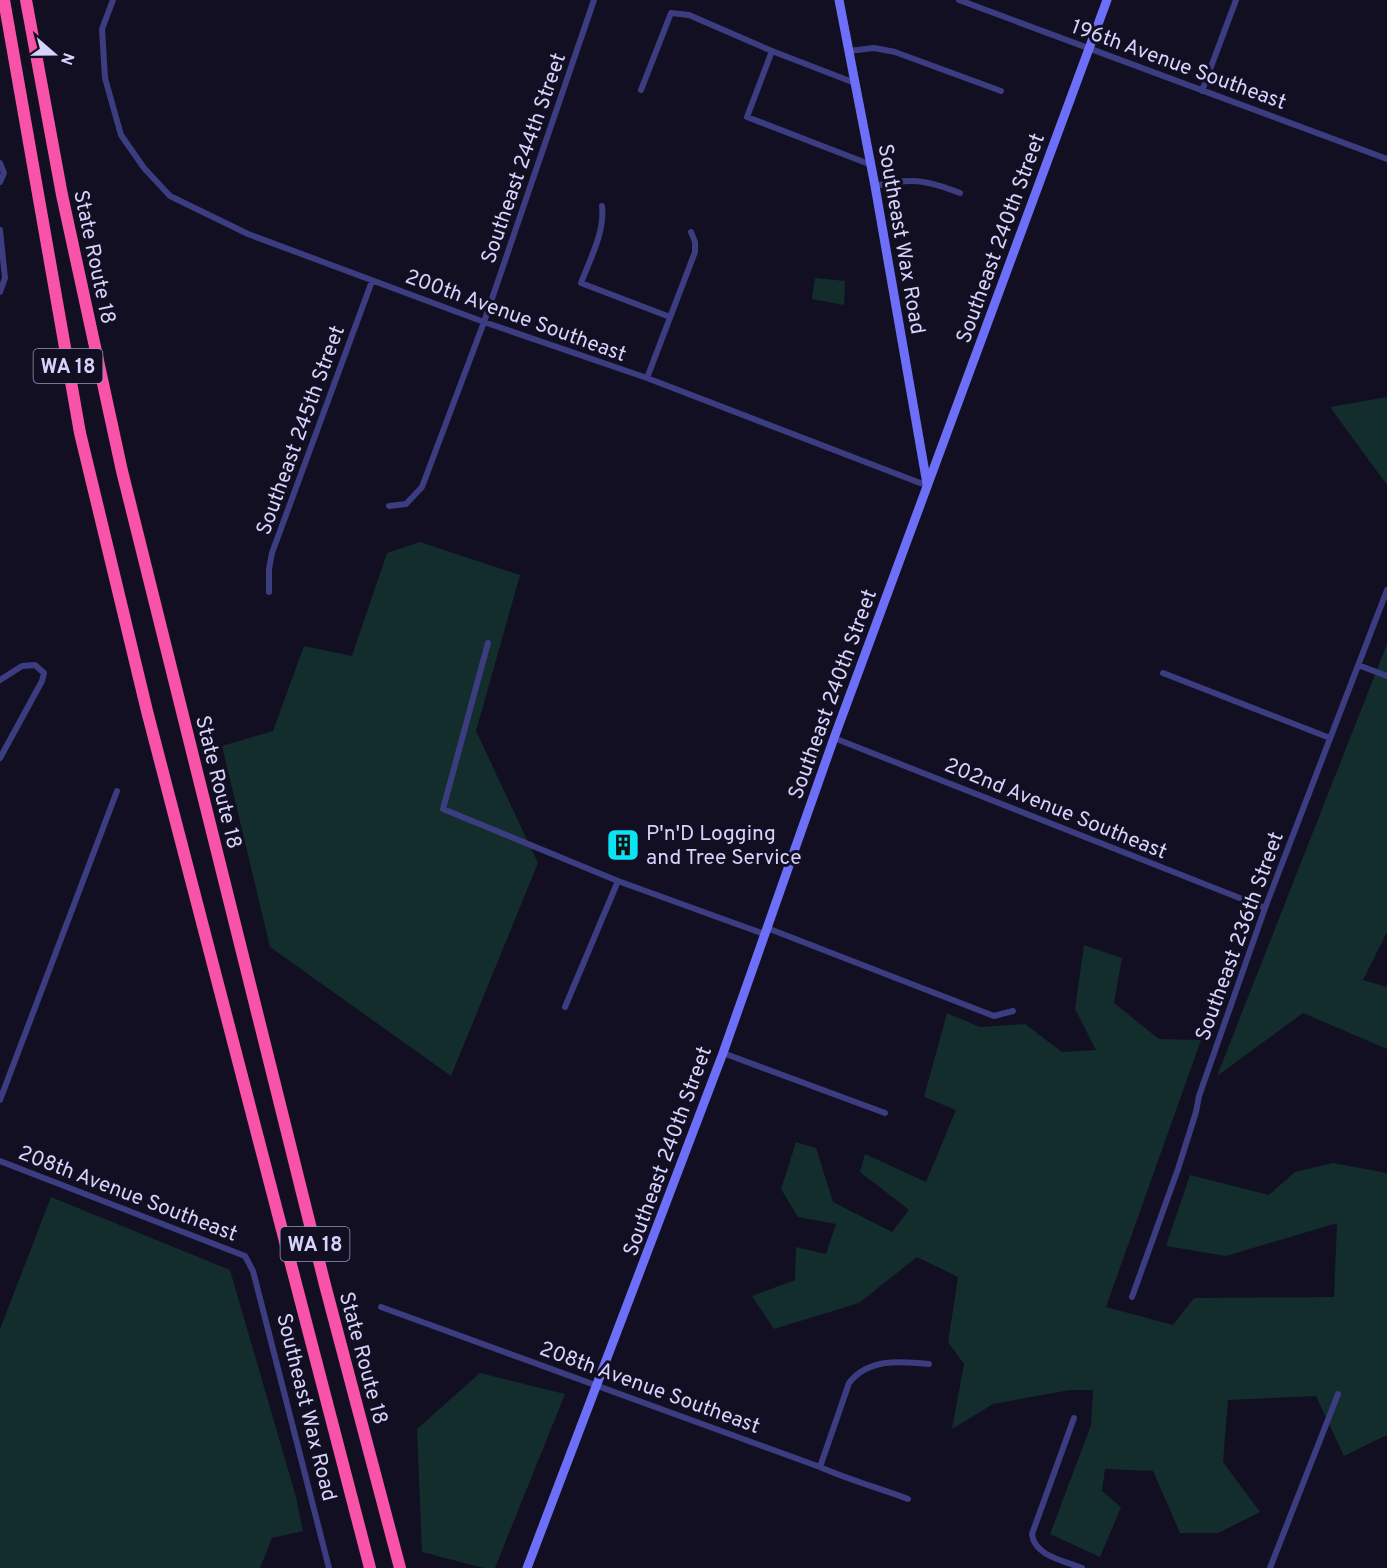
<svg xmlns="http://www.w3.org/2000/svg" width="1387" height="1568" viewBox="0 0 1387 1568" font-family="Overpass,sans-serif">
<rect width="100%" height="100%" fill="#120f23"/>
<!-- green -->
<path fill="#122d2b" d="M815 278 845 281 844 305 812 299Z
M1387 397V485L1330 407Z
M420 542 520 575 476 731 538 863 451 1076 270 947 222 746 273 731 304 646 352 656 387 553Z
M1387 644V932L1363 980 1387 987V1049L1303 1013 1217 1076Z
M1084 945 1122 958 1114 1003 1159 1039 1201 1040 1106 1307 1173 1325 1194 1298 1334 1297 1337 1223 1226 1256 1166 1246 1190 1175 1269 1195 1295 1172 1333 1163 1387 1173V1435L1344 1456 1316 1396 1228 1400 1223 1462 1260 1512 1218 1533H1180L1153 1471 1105 1469 1102 1491 1121 1507 1100 1557 1050 1534 1091 1425 1093 1390H1070L993 1404 952 1429 964 1364 948 1342 958 1277 917 1257 859 1303 774 1329 752 1296 795 1280 796 1247 826 1254 836 1224 798 1217 781 1189 796 1142 816 1148 833 1202 892 1232 909 1210 860 1172 865 1154 926 1182 956 1110 924 1097 947 1013 980 1027 1025 1024 1062 1052 1096 1050 1075 1009Z
M51 1197 230 1270 296 1497 303 1531 272 1538 260 1568H0V1329Z
M480 1373 565 1394 495 1568H484L422 1552 417 1429Z"/>
<g fill="none" stroke-linecap="round" stroke-linejoin="round">
<!-- street -->
<path stroke="#3c3c80" stroke-width="6" d="M113 0 102 29 105 78 121 135 144 168 170 196 248 234 484 322 647 378 928 486
M959 0 1387 159
M772 51 747 117 869 164
M849 51 874 48 895 52 1001 91
M641 90 671 13 689 15 772 51 855 83
M1202 91 1236 0
M0 163 4 173 0 182
M875 186C911 178 924 179 960 193
M602 206C605 232 590 259 581 283L670 317
M0 230 5 278 0 292
M647 378 695 252V242L691 232
M389 506 406 504 422 487 484 322 594 0
M269 592V569L272 553 372 281
M488 643 443 809 618 881 764 934
M1358 665 1387 676
M1163 673 1330 738
M0 680 22 666 35 665 44 673 42 681 0 758
M834 738 1265 908
M767 928 994 1016 1013 1011
M565 1007 618 881
M723 1053 885 1113
M0 1100 117 791
M0 1161 245 1256 253 1271 329 1568
M1132 1297 1178 1169 1196 1112 1199 1096 1265 908 1387 590
M381 1307 820 1467C849 1480 879 1488 908 1499
M1074 1418 1032 1534C1034 1556 1065 1561 1082 1568
M820 1467 849 1383C868 1358 901 1361 929 1364
M1270 1568 1338 1394"/>
<!-- secondary -->
<path stroke="#6e6ff9" stroke-width="9" d="M839 0 875 186 927 484
M527 1568 723 1053 834 738 1107 0"/>
<!-- highway -->
<path stroke="#f853a8" stroke-width="12" d="M4 0 80 433 147 711 370 1568
M26 0 62 195 122 471 325 1285 400 1568"/>
</g>
<!-- icons -->
<defs>
<g id="building-square" transform="scale(1.725)"><rect x="-9" y="-9" width="18" height="18" rx="4" fill="#0ae3f3" stroke="#120f23"/><path d="M-4-6H4V6H1V3H-1V6H-4ZM-2.5-4.3h1.7v1.8h-1.7ZM.8-4.3h1.7v1.8H.8ZM-2.5-1h1.7V.8h-1.7ZM.8-1h1.7V.8H.8Z" fill="#111"/></g>
</defs>
<g fill-rule="evenodd">
<use href="#building-square" x="623" y="845"/>
</g>
<g text-anchor="middle" stroke-width="6" stroke-linejoin="round" paint-order="stroke">
<!-- shield labels -->
<g fill="#120f23" stroke="#9b98bc" stroke-width="1.5">
<rect x="33.5" y="349" width="69" height="34" rx="4.5"/>
<rect x="280.5" y="1227" width="69" height="34" rx="4.5"/>
</g>
<g font-size="20" font-weight="bold" fill="#d6d3fd">
<text x="68" y="373">WA 18</text>
<text x="315" y="1251">WA 18</text>
</g>
<!-- street labels -->
<g font-size="21" fill="#d6d3fd" stroke="#120f23">
<text transform="translate(1179 64) rotate(20)" y="7">196th Avenue Southeast</text>
<text transform="translate(523 158) rotate(-71)" y="7">Southeast 244th Street</text>
<text transform="translate(1000 238) rotate(-70)" y="7">Southeast 240th Street</text>
<text transform="translate(902 239) rotate(80)" y="7">Southeast Wax Road</text>
<text transform="translate(95 257) rotate(78)" y="7">State Route 18</text>
<text transform="translate(516 315) rotate(20)" y="7">200th Avenue Southeast</text>
<text transform="translate(300 430) rotate(-70)" y="7">Southeast 245th Street</text>
<text transform="translate(832 694) rotate(-70)" y="7">Southeast 240th Street</text>
<text transform="translate(219 782) rotate(76)" y="7">State Route 18</text>
<text transform="translate(1056 808) rotate(22)" y="7">202nd Avenue Southeast</text>
<text transform="translate(1239 936) rotate(-70)" y="7">Southeast 236th Street</text>
<text transform="translate(667 1151) rotate(-70)" y="7">Southeast 240th Street</text>
<text transform="translate(128 1193) rotate(21)" y="7">208th Avenue Southeast</text>
<text transform="translate(364 1358) rotate(75)" y="7">State Route 18</text>
<text transform="translate(650 1387) rotate(20)" y="7">208th Avenue Southeast</text>
<text transform="translate(307 1407) rotate(76)" y="7">Southeast Wax Road</text>
</g>
<!-- poi labels -->
<g font-size="21" fill="#d6d3fd" stroke="#120f23" text-anchor="start">
<text x="646" y="840">P'n'D Logging<tspan x="646" dy="24">and Tree Service</tspan></text>
</g>
</g>
<!-- north arrow -->
<g transform="translate(54 54) rotate(110)" stroke="#120f23" stroke-width="4.5" paint-order="stroke">
<path d="M0-4.5L10 22L0 15L-10 22Z" fill="#d6d3fd"/>
<text y="-9" font-size="16" font-weight="bold" text-anchor="middle" fill="#d6d3fd">N</text>
</g>
</svg>
